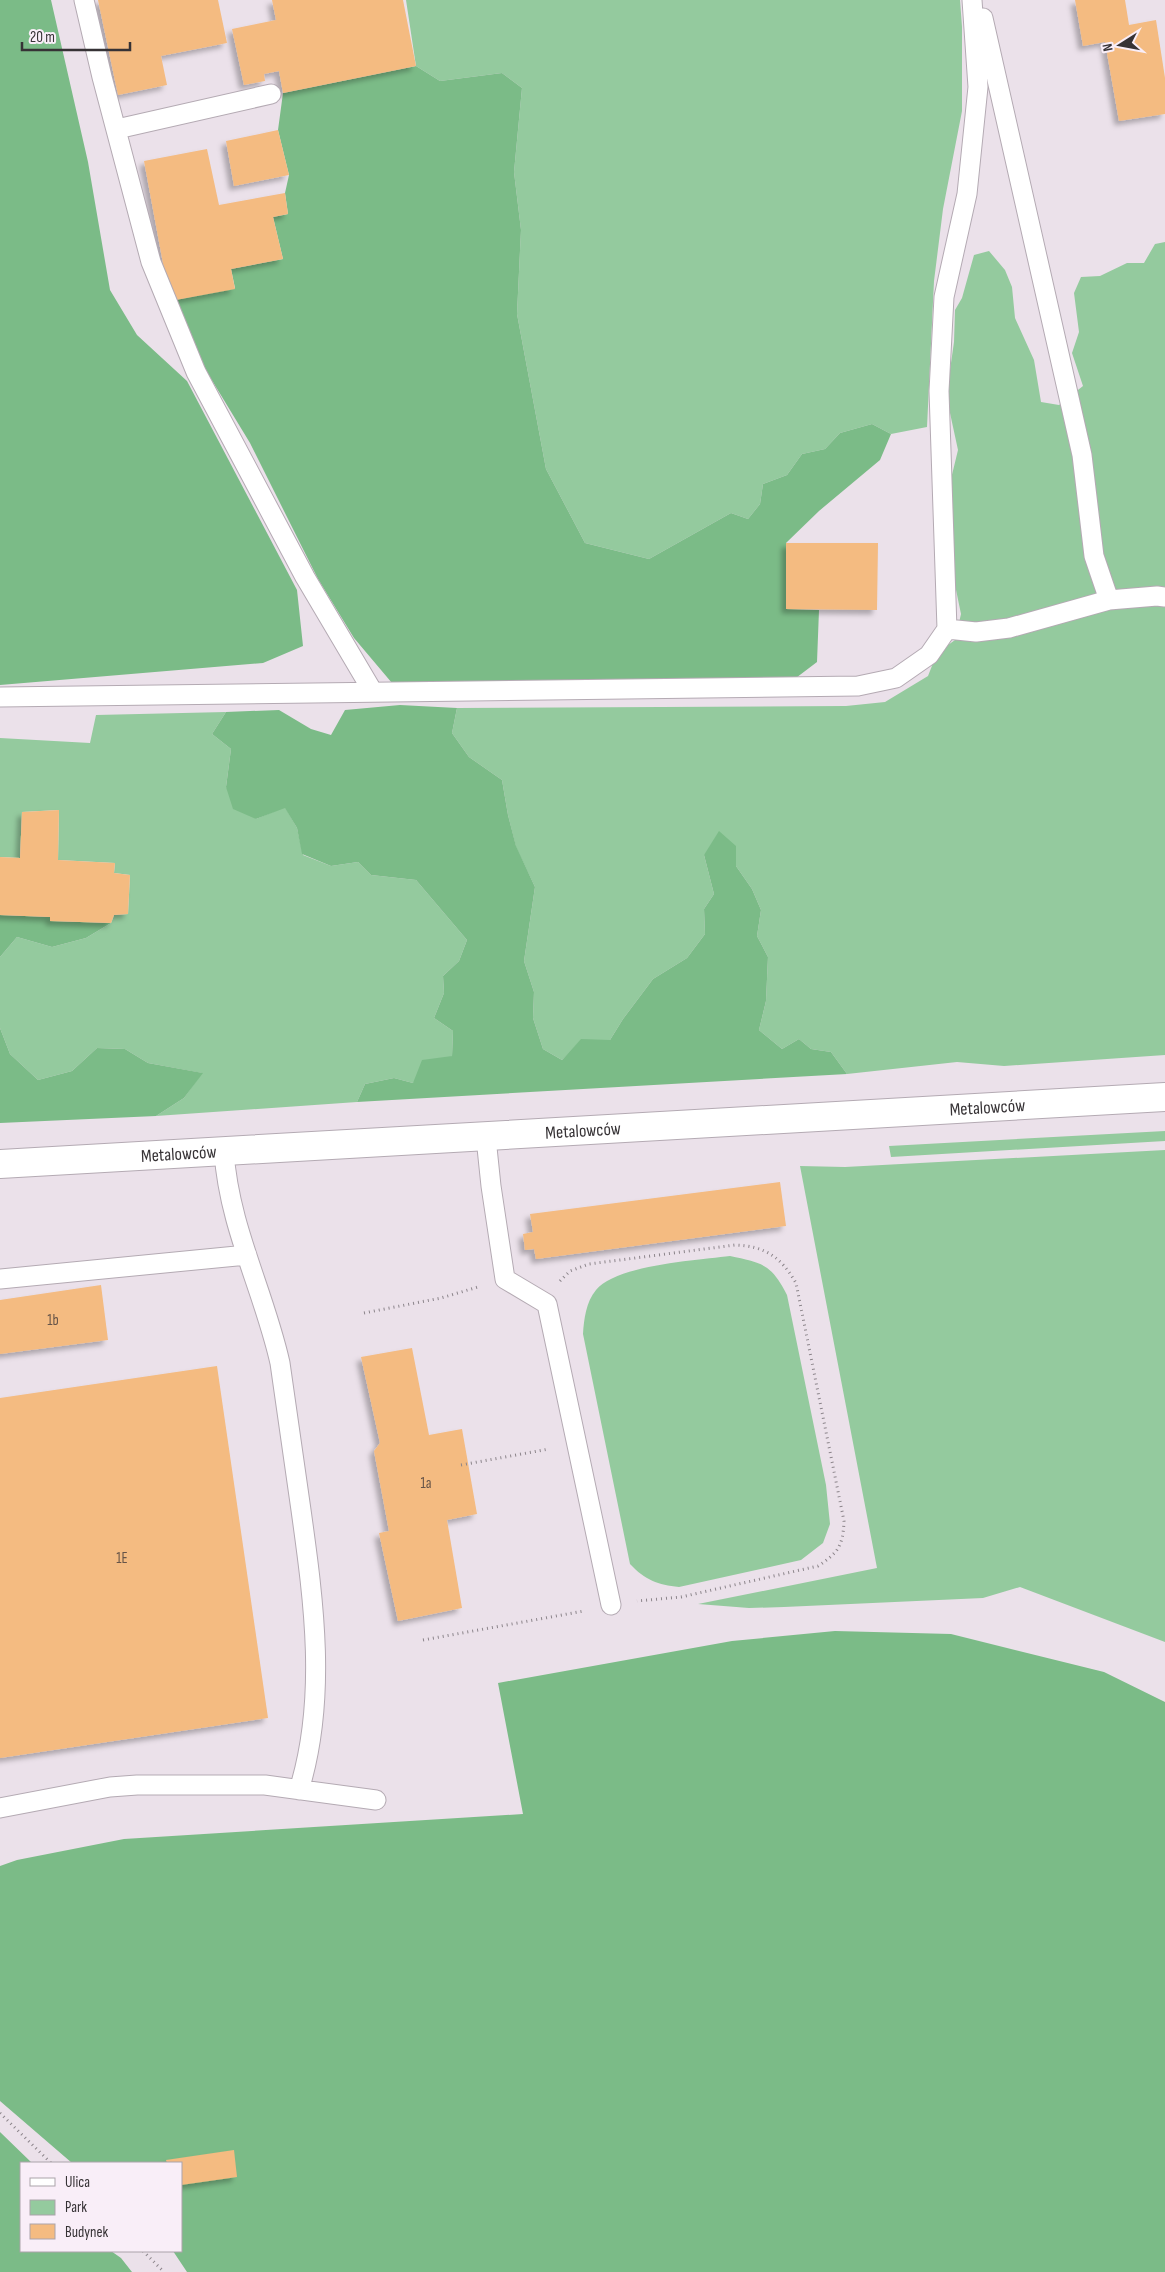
<svg xmlns="http://www.w3.org/2000/svg" width="1165" height="2272" viewBox="0 0 1165 2272" font-family="'Sofia Sans Condensed',sans-serif">
<defs>
<filter id="shadow"><feDropShadow dx="-4.5" dy="4.5" stdDeviation="2.5" flood-color="#0004"/></filter>
</defs>
<rect width="100%" height="100%" fill="#ebe1ea"/>
<!-- green -->
<path fill="#94ca9e" d="M406 0H960L962 27V111L943 209 934 281 927 427 891 434 872 424 840 433 825 449 802 454 787 475 763 484 760 504 748 519 731 513 649 559 585 543 546 469 517 314 521 230 514 172 522 88 502 73 440 81 416 66Z
M1165 242V1055L1004 1066 957 1062 847 1074 831 1052 811 1049 799 1039 782 1049 759 1030 766 1001 768 957 757 936 761 910 752 889 736 866V846L704 855 714 894 704 909 705 934 687 958 653 979 623 1019 610 1040H581L562 1060 543 1049 533 1018 534 992 524 961 535 887 516 847 508 815 502 780 469 757 452 733 457 708 846 706 885 702 928 676 937 653 955 640 961 614 955 585 950 483 958 450 950 413 948 384 954 342 955 310 962 298 974 255 989 251 1005 270 1012 287 1015 318 1034 360 1041 402 1059 405 1083 386 1072 353 1079 332 1074 293 1081 277 1100 276 1127 263H1144L1155 244Z
M226 712 212 734 231 749 226 787 256 819 285 807 297 828 303 855 331 866 358 862 371 875 416 880 467 940 459 961 443 976 444 993 434 1018 453 1031 452 1056 413 1083 394 1078 365 1084 357 1102 156 1116 184 1098 202 1073 148 1063 125 1049 97 1048 72 1071 38 1080 10 1054 0 1028V957L17 937 52 947 86 938 111 923 114 915 128 914 130 875 114 873 115 863 58 860 59 810 22 812 20 858 0 857V738L90 743 96 715Z
M1165 1131V1141L891 1157 889 1146Z
M1165 1150V1642L1020 1587 983 1598 784 1607 749 1608 698 1604 877 1568 800 1166 845 1167Z
M730 1256C763 1263 771 1264 787 1295L826 1485 830 1524 823 1543 801 1560 679 1587C658 1585 645 1580 630 1564L583 1334C584 1319 586 1302 596 1290 616 1265 698 1260 730 1256Z"/>
<!-- forest -->
<path fill="#7bbb87" d="M0 0H51L88 162 110 290 137 335 187 381 297 590 303 646 263 663 0 685Z
M416 66 440 81 502 73 522 88 514 172 521 230 517 314 546 469 585 543 649 559 731 513 748 519 760 504 763 484 787 475 802 454 825 449 840 433 872 424 891 434 880 460 819 511 786 543V609L819 610 817 662 784 687 392 683 354 638 318 579 250 443 202 364 170 301 235 288 231 269 283 259 273 217 288 214 285 193 289 175 278 130 283 93Z
M400 705 457 708 452 733 469 757 502 780 508 815 516 846 535 887 524 961 534 992 533 1018 543 1049 562 1060 581 1039 610 1040 623 1019 653 979 687 958 705 934 704 909 714 894 704 855 719 831 736 846V866L752 889 761 910 757 936 768 957 766 1001 759 1030 782 1049 799 1039 811 1049 831 1052 847 1074 357 1102 365 1084 394 1078 413 1083 422 1060 452 1056 453 1031 434 1018 444 993 443 976 459 961 467 940 416 880 371 875 358 862 331 866 302 854 297 828 285 808 256 819 233 809 226 787 231 749 212 734 226 712 279 710 311 729 331 735 345 710Z
M0 915 50 917 51 921 111 923 86 938 52 947 17 937 0 957Z
M0 1028 10 1054 38 1080 72 1071 97 1048 125 1049 148 1063 203 1073 184 1098 156 1116 0 1123Z
M835 1631 951 1634 1104 1672 1165 1702V2272H187L173 2251H181V2163H72L0 2101V1866L17 1860 124 1839 523 1814 498 1683 732 1641Z
M0 2132 32 2163H21V2251H111L121 2258 132 2272H0Z"/>
<!-- building -->
<path fill="#f4bb81" filter="url(#shadow)" d="M98 0H218L227 43 161 56 167 85 118 95Z
M272 0H403L416 66 283 93 279 71 264 74 265 81 244 85 232 29 276 20Z
M1075 0H1125L1129 25 1156 20 1165 78V114L1119 121 1105 42 1083 46Z
M278 130 289 175 234 186 226 141Z
M207 149 219 205 285 193 288 214 273 217 283 259 231 269 235 289 170 301 144 161Z
M786 543H878L877 610 786 609Z
M59 810 58 860 115 863 114 873 130 875 128 914 114 915 111 923 50 921V917L0 915V857L20 858 22 812Z
M780 1182 786 1226 536 1259 534 1249 525 1250 523 1234 533 1232 530 1214Z
M101 1285 108 1340 0 1354V1300Z
M412 1348 429 1435 462 1429 477 1514 447 1520 462 1608 398 1621 379 1533 389 1531 374 1451 380 1443 361 1357Z
M217 1366 268 1718 0 1758V1398Z
M234 2150 237 2177 181 2185V2163H167L166 2160Z"/>
<g fill="none" stroke-linecap="round" stroke-linejoin="round">
<!-- lane casing -->
<g stroke="#b4aab3" stroke-width="21">
<path id="lane" d="M84 0 102 77 151 262 196 372 305 577 373 692
M983 18 1082 455 1094 556 1109 600
M117 129 271 94
M947 629 976 632 1009 628 1109 600 1157 596 1165 597
M0 697 858 686 896 678 929 655 947 629 939 391 944 297 967 194 978 87 972 0
M486 1138 491 1186 505 1279 547 1304 611 1605
M224 1152C229 1227 264 1291 280 1363 287 1412 294 1461 301 1510 314 1603 327 1699 299 1790
M0 1279 247 1255
M0 1808 110 1787 137 1785H265L376 1800"/>
</g>
<!-- secondary casing -->
<g stroke="#b4aab3" stroke-width="30">
<g id="secondary">
<path id="s1" d="M0 1164 1165 1097"/>
</g>
</g>
<!-- path -->
<path stroke="#8c858b" stroke-width="3" stroke-dasharray="1 4" stroke-linecap="butt" d="M560 1281 570 1271 589 1264 735 1245C765 1246 781 1257 796 1283L844 1521C843 1546 838 1553 818 1566L681 1597 637 1601
M364 1313 441 1298 478 1287
M461 1465 549 1449
M423 1640 584 1611
M0 2113 51 2163
M143 2251 164 2272"/>
<!-- lane -->
<use href="#lane" stroke="#fff" stroke-width="19"/>
<!-- secondary -->
<use href="#secondary" stroke="#fff" stroke-width="28"/>
</g>
<g text-anchor="middle" stroke-width="4" stroke-linejoin="round" paint-order="stroke">
<!-- number labels -->
<g font-size="15" fill="#665448">
<text x="53" y="1325">1b</text>
<text x="426" y="1488">1a</text>
<text x="122" y="1563">1E</text>
</g>
<!-- street labels -->
<g font-size="18" fill="#363235" stroke="#f9eef8">
<text dy="6" stroke="none"><textPath href="#s1" startOffset="989">Metalowców</textPath></text>
<text dy="6" stroke="none"><textPath href="#s1" startOffset="584">Metalowców</textPath></text>
<text dy="6" stroke="none"><textPath href="#s1" startOffset="179">Metalowców</textPath></text>
</g>
</g>
<!-- legend -->
<rect x="20" y="2162" width="162" height="90" fill="#f9eef8" stroke="#aba3aa"/>
<rect x="30" y="2178" width="25" height="8" fill="#ffffff" stroke="#aba3aa"/>
<text x="65" y="2187" font-size="15" fill="#363235">Ulica</text>
<rect x="30" y="2200" width="25" height="15" fill="#94ca9e" stroke="#aba3aa"/>
<text x="65" y="2212" font-size="15" fill="#363235">Park</text>
<rect x="30" y="2224" width="25" height="15" fill="#f4bb81" stroke="#aba3aa"/>
<text x="65" y="2237" font-size="15" fill="#363235">Budynek</text>
<!-- north arrow -->
<g transform="translate(1120 45) rotate(259)" stroke="#f9eef8" stroke-width="4" paint-order="stroke">
<path d="M0-4L9 19L0 12L-9 19Z" fill="#363235"/>
<text y="-8" font-size="14" font-weight="bold" text-anchor="middle" fill="#363235">N</text>
</g>
<!-- scale -->
<path d="M22 42v8h108v-8" fill="none" stroke="#363235" stroke-width="2.5"/>
<text x="30" y="42" font-size="15" fill="#363235" stroke="#f9eef8" stroke-width="4" paint-order="stroke">20 m</text>
</svg>
